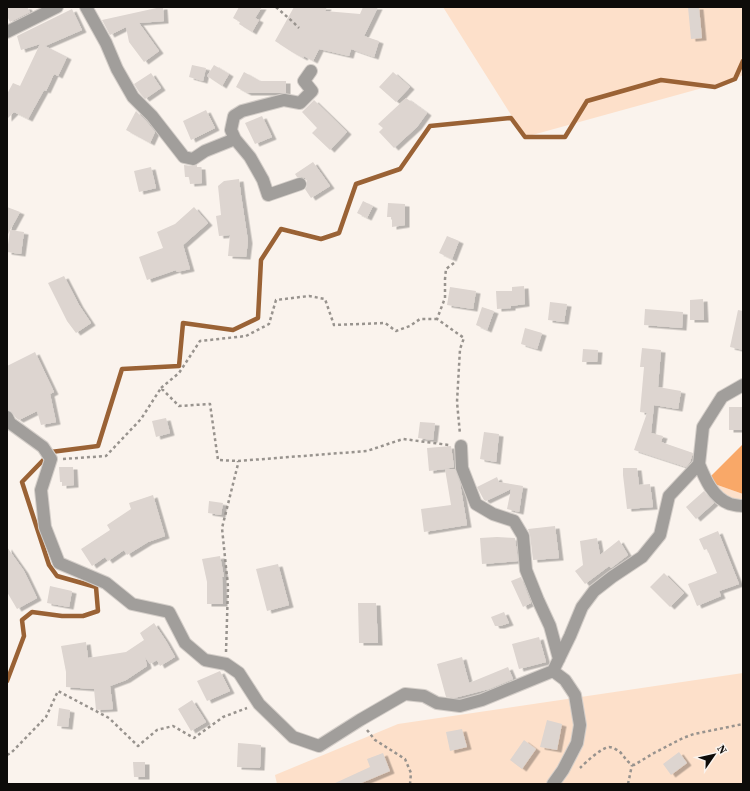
<svg xmlns="http://www.w3.org/2000/svg" width="750" height="791" viewBox="0 0 750 791" font-family="'Source Serif 4',serif">
<defs>
<filter id="shadow"><feDropShadow dx="4.5" dy="2.5" stdDeviation="0" flood-color="#0004"/></filter>
</defs>
<rect width="100%" height="100%" fill="#faf3ed"/>
<!-- green -->
<path fill="#fde0ca" d="M443 7H743V75L735 79 525 137Z
M706 481 743 494V510Z
M743 673V784H277L275 775 398 724Z"/>
<!-- forest -->
<path fill="#f9a868" d="M743 444V494L706 481Z"/>
<g fill="none" stroke-linecap="round" stroke-linejoin="round">
<!-- stream -->
<path stroke="#9a6235" stroke-width="4.5" d="M7 681 24 636 22 620 32 612 62 616H83L98 611 96 587 57 576 49 565 22 482 51 452 98 446 122 369 179 366 183 323 233 330 258 318 261 260 281 229 321 239 339 233 356 184 400 169 430 126 511 118 525 137H565L587 101 661 80 715 87 735 79 743 61"/>
</g>
<!-- building -->
<path fill="#ddd5d0" filter="url(#shadow)" d="M7 7H27L30 12 10 22 7 16Z
M161 7H163L164 21 139 23 159 51 144 62 129 42 126 27 110 35 102 20Z
M239 7H262L255 18 259 20 252 32 239 24 240 22 233 18Z
M294 7H327L325 11 360 14 363 7H378L364 36 379 41 374 57 351 49 349 56 319 49 313 61 304 56 303 58 292 52 275 41Z
M688 7H699L702 38 691 39Z
M72 9 82 30 45 46 67 57 58 76 54 74 46 91 44 90 28 119 14 112 7 119V94L13 83 20 86 40 44 21 50 17 36Z
M192 65 206 68 203 81 189 77Z
M214 65 229 74 222 86 207 76Z
M244 72 260 81H286V93H247L236 87Z
M393 72 410 87 396 102 379 87Z
M151 73 161 88 145 99 139 92 134 84Z
M406 98 427 113 417 127 394 148 379 132 383 128 378 124Z
M314 100 347 132 330 150 312 133 317 128 302 112Z
M206 110 215 128 191 140 183 121Z
M136 111 146 121 155 132 150 143 126 130Z
M262 116 272 137 255 144 245 123Z
M313 162 330 186 311 198 305 189 307 186V181L305 178 302 177H297L295 174Z
M184 165 192 166 197 165V167H201L202 183 190 184 189 177H185Z
M151 167 156 188 139 192 134 171Z
M239 179 241 195 248 241 246 257 228 256 230 235 219 236 216 216 221 215 218 186 224 181Z
M363 201 373 206 367 218 357 213Z
M388 203 405 204V225L392 227V217H387Z
M7 207 20 212 7 236Z
M194 207 208 223 183 245 190 269 177 272 176 270 147 280 139 257 163 248 157 232 175 224Z
M10 230 24 232 21 254 7 252Z
M447 236 459 241 452 259 439 253Z
M64 276 79 305 91 323 76 333 67 321 48 283Z
M524 286 525 304 511 306V308L497 309 496 291H512V287Z
M450 287 476 291 473 309 447 305Z
M703 299 704 320H690V300Z
M550 302 567 304 564 322 548 320Z
M482 307 494 311 487 330 476 325Z
M645 309 683 312 682 328 644 325Z
M738 310 743 311V350L730 347Z
M525 328 542 333 537 349 521 344Z
M642 348 661 350 658 387 681 391 678 409 654 405 651 433 663 436 661 442 693 453 690 462 686 467 634 450 647 413 640 412 644 367H640Z
M583 349 598 350 597 362H582Z
M35 352 54 392 50 394 56 422 41 425 37 411 19 420 16 418 11 411 7 410V366Z
M729 407H743V430H729Z
M166 418 170 433 156 437 152 421Z
M420 422 435 423 433 440 418 438Z
M484 432 499 434 496 462 480 459Z
M451 446 454 467 445 469H455L460 483 467 525 424 532 421 509 451 505 445 469 429 471 427 448Z
M59 467H73L74 485 62 486V482H60Z
M623 468H637L639 485 650 484 653 507 627 509 623 475Z
M497 477 499 482 523 486 519 512 507 509 511 489 486 501 484 500 477 487Z
M704 491 714 503 696 519 686 507Z
M153 495 165 536 148 542 127 555 124 550 108 561 105 557 92 566 81 549 110 530 107 525 131 509 129 503Z
M209 501 223 503 221 515 208 513Z
M555 526 559 558 533 560 530 535 528 529Z
M718 531 739 584 719 591 721 596 697 606 688 584 717 573 707 549 704 550 699 539Z
M497 537 515 538 518 561 482 564 480 538Z
M597 538 600 555 619 540 628 555 611 568 609 566 585 584 575 571 583 565 580 541Z
M7 547 24 571 37 598 17 609 7 592Z
M220 556 224 577H222L223 604H207V582L202 559Z
M278 564 289 605 267 611 256 569Z
M664 573 684 593 670 607 650 587Z
M521 577 531 603 523 607 511 581Z
M50 586 72 591 69 607 47 603Z
M358 603H376L378 643H359Z
M504 612 509 623 500 626H495L491 617Z
M154 623 166 641 175 657 160 666 157 660 150 664 145 657 147 666 126 680 110 686 113 709 96 710 94 689 66 687V672L61 646 86 642 88 658 126 652 144 640 140 633Z
M539 637 546 662 519 669 512 644Z
M462 657 469 683 508 667 513 679 489 689 454 698 446 697 437 664Z
M220 671 230 691 207 701 197 681Z
M192 700 206 722 191 731 178 709Z
M59 708 70 710 68 727 57 726Z
M547 720 562 724 557 750 540 747Z
M462 729 467 747 450 751 446 732Z
M524 740 536 749 522 769 510 760Z
M238 743 261 745 260 768 237 767Z
M679 752 687 763 671 775 663 764Z
M383 753 390 771 359 784H333L370 767 367 759Z
M133 762H145V777H134Z"/>
<g fill="none" stroke-linecap="round" stroke-linejoin="round">
<!-- street casing -->
<g stroke="#d4cec9" stroke-width="14">
<path id="street" d="M86 7 106 43 117 69 133 97 152 116 184 157 193 159 205 151 235 139 231 130 234 116 242 111 284 100 300 103 312 91 304 81 311 71
M7 32 57 7
M235 139 250 157 263 180 268 195 300 184
M7 417 10 423 43 447 51 459 41 490 45 527 59 563 106 583 132 604 169 612 185 643 205 660 226 664 239 673 259 704 293 737 319 746 360 720 405 694 424 696 437 703 460 706 482 700 553 671 570 636 582 607 594 591 612 577 642 557 660 535 669 496 699 464 703 427 722 397 743 385
M461 446 462 468 476 504 493 514 514 521 523 536 526 570 538 600 550 626 559 659
M699 464C705 479 713 498 730 504 734 505 739 506 743 506
M553 671 565 680 575 695 580 725 577 743 563 770 553 784"/>
</g>
<!-- path -->
<path stroke="#98938e" stroke-width="2.5" stroke-dasharray="3 3" stroke-linecap="butt" d="M276 7 293 22 299 28
M454 263 446 269 445 279V298L437 319 464 338 460 349 457 402 460 434
M161 388 179 373 200 341 246 336 269 324 276 300 309 296 325 299 334 325 385 323 396 331 410 326 420 319H437
M63 459 106 456 141 419 161 388 179 406 210 404 218 460 238 461 367 451 403 439 449 445
M226 652 228 587 222 528 238 464V461
M367 730 375 740 405 759 411 773 410 784
M7 755 11 753 46 717 58 691 109 718 138 746 157 730 173 726 194 738 223 717 247 708
M580 768C586 762 601 748 609 747 613 747 617 750 620 752 625 757 627 763 634 765L654 753 683 738 694 734 743 724
M628 784 632 765"/>
<!-- street -->
<use href="#street" stroke="#a19e9b" stroke-width="12"/>
</g>
<!-- border -->
<rect width="750" height="791" fill="none" stroke="#0d0b09" stroke-width="16"/>
<!-- north arrow -->
<g transform="translate(714 755) rotate(56)" stroke="#faf3ed" stroke-width="3" paint-order="stroke">
<path d="M0-3L7 15L0 10L-7 15Z" fill="#0d0b09"/>
<text y="-6" font-size="11" font-weight="bold" text-anchor="middle" fill="#0d0b09">N</text>
</g>
</svg>
